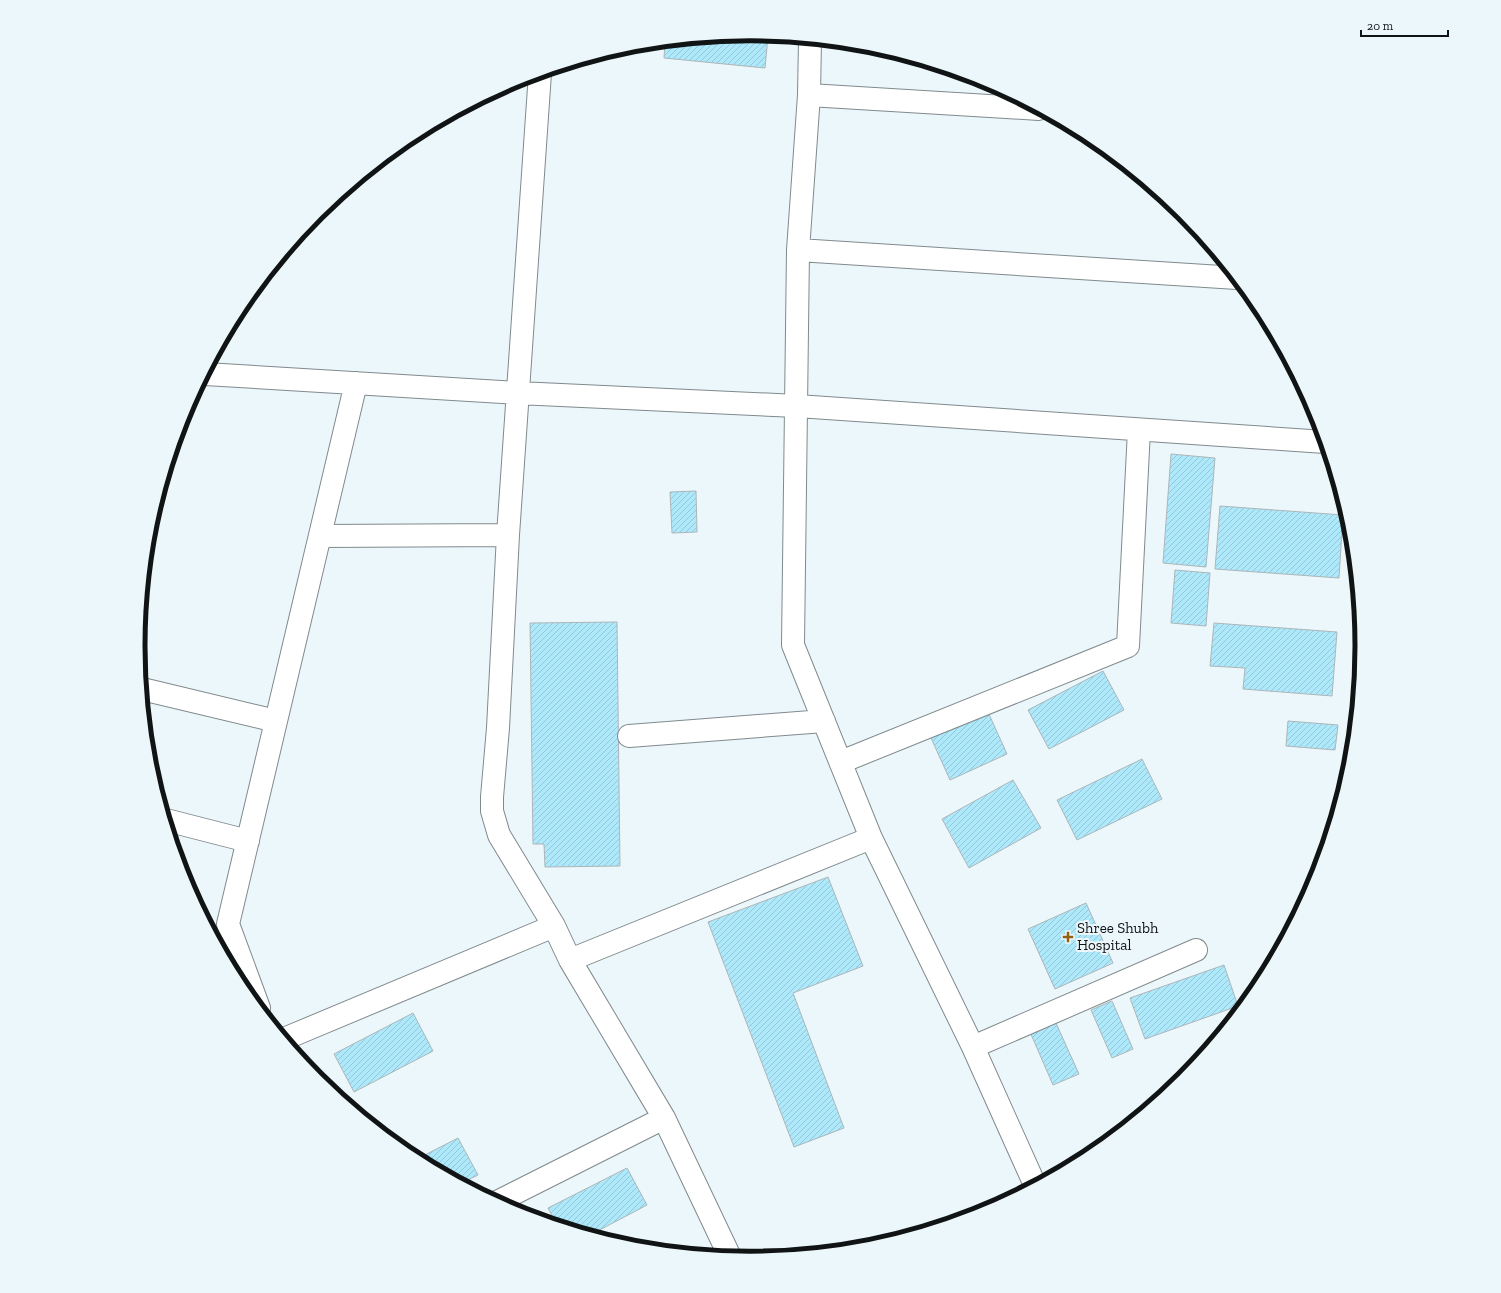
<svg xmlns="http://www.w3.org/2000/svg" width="1501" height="1293" viewBox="0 0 1501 1293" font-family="'Zilla Slab',serif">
<defs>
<pattern id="building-hatch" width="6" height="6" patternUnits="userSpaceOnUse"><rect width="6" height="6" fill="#aee8fb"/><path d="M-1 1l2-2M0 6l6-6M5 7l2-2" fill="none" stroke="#95c6d6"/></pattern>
</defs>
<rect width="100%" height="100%" fill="#ecf7fb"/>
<!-- building -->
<path fill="url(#building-hatch)" stroke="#acb6b9" d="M751 34 768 36 765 68 664 58 665 42Z
M1171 454 1215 458 1206 567 1163 563Z
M696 491 697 532 672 533 670 492Z
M1220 506 1343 515 1339 578 1215 569Z
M1175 570 1210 573 1206 626 1171 623Z
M617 622 620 866 545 867 544 844H533L530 623Z
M1214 623 1337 632 1332 696 1243 689 1245 668 1210 666Z
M1103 671 1124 710 1049 749 1028 710Z
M988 712 1007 754 950 780 931 738Z
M1288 721 1338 725 1335 750 1286 746Z
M1142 759 1162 799 1077 840 1057 800Z
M1013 780 1041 828 969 868 942 819Z
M828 877 863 966 793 993 844 1128 794 1147 708 922Z
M1086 903 1113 963 1055 989 1028 929Z
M1224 965 1238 1006 1145 1039 1130 998Z
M1112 1001 1133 1049 1112 1058 1091 1010Z
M413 1013 433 1051 354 1092 334 1054Z
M1055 1021 1079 1074 1053 1085 1030 1032Z
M458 1138 478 1175 462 1183 418 1160 417 1159Z
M1098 1150 1091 1156 1076 1164 1074 1156Z
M627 1168 647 1205 590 1235 557 1225 548 1208Z"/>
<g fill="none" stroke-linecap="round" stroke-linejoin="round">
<!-- minor casing -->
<g stroke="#808a8d" stroke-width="24">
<path id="minor" d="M810 40 809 95 798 250 793 645 871 838 973 1047 1035 1185
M540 73 508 535 498 728 492 797V811L499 835 554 926 570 960 664 1118 730 1257
M809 95 1039 109
M798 250 1237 278
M205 374 518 393 797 406 1325 442
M320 536 508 535
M142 689 276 721
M629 736 824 721
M841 762 1128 646 1139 430
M166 820 248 841
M570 960 871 838
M259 1008 228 924 356 383
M284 1039 554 926
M973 1047 1196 950
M497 1202 664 1118"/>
</g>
<!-- minor -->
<use href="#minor" stroke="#fff" stroke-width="22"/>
</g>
<!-- markers -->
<path fill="#936111" stroke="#ecf7fb" stroke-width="1.5" d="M1066 931h4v4h4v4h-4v4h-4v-4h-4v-4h4z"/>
<g text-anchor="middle" stroke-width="4" stroke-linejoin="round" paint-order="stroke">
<!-- poi labels -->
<g font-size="15" fill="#101415" stroke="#ecf7fb" text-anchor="start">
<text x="1077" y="933">Shree Shubh<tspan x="1077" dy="17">Hospital</tspan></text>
</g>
</g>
<!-- crop -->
<path d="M0 0H1501V1293H0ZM145 646a605 605 0 1 1 1210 0a605 605 0 1 1-1210 0Z" fill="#ecf7fb" fill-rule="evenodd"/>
<path fill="none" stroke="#101415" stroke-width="5" d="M145 646a605 605 0 1 1 1210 0a605 605 0 1 1-1210 0Z"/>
<!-- scale -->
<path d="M1361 30v6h87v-6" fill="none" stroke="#101415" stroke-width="2"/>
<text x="1367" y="30" font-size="12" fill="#101415" stroke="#ecf7fb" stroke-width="3" paint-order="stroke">20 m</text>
</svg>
